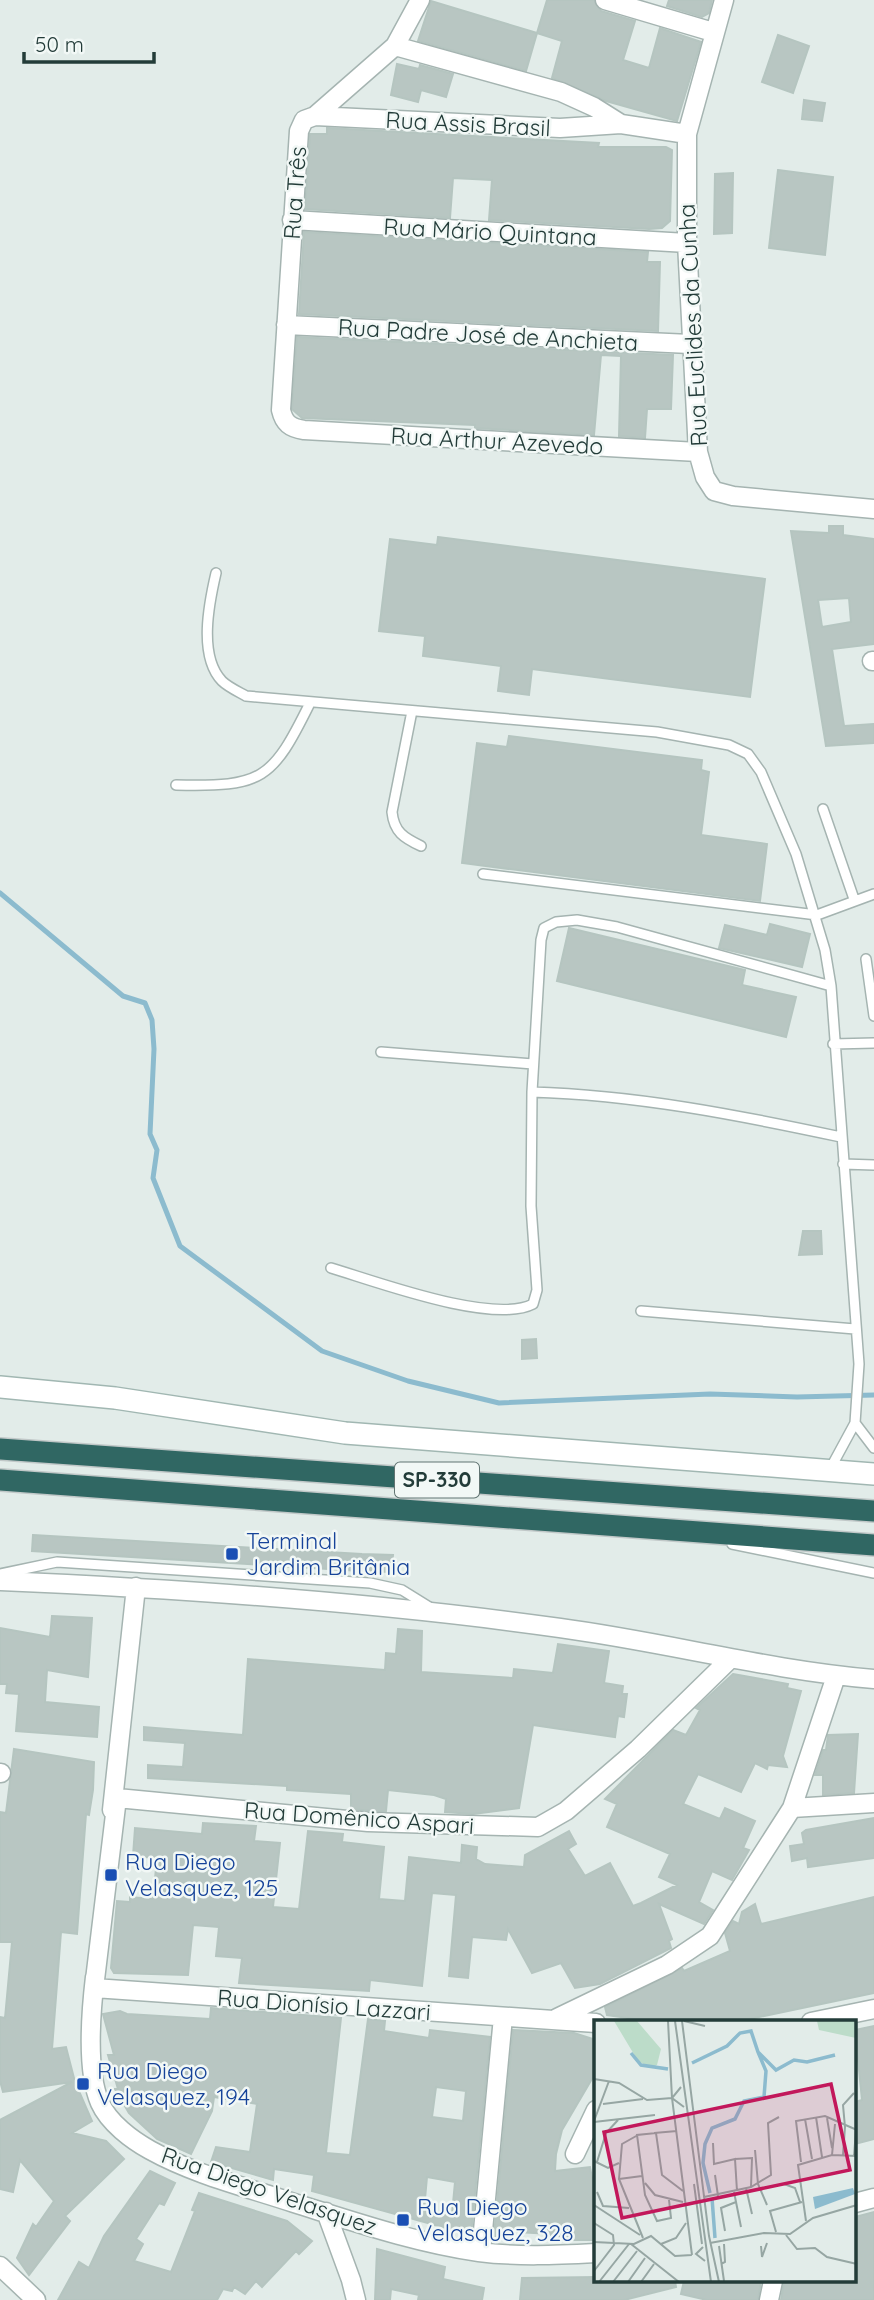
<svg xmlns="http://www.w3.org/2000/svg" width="874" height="2300" viewBox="0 0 874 2300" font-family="Quicksand,sans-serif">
<rect width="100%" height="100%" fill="#e2ece9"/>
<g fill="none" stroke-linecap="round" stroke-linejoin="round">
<!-- stream -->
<path stroke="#8cbbce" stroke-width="5" d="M0 893 123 996 145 1003 152 1020 154 1049 150 1134 157 1150 153 1178 180 1246 322 1351 408 1381 499 1403 710 1394 797 1397 874 1395"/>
</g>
<!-- building -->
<path fill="#b8c6c2" stroke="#b5c5c0" stroke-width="2" fill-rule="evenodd" d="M547 0H594L601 11 635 21 623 60 649 68 660 28 701 42 677 121 606 101 552 78 562 41 537 33 526 71 418 41 431 1 537 33Z
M669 0H712L709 13 702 17 667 6Z
M778 35 809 46 793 93 762 82Z
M397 64 419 69 420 65 453 74 446 97 421 90 418 102 391 95Z
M804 100 825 103 822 121 802 119Z
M327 128 599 143 598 147H666L672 150 670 221 662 228 649 229 489 220 492 180 453 178 450 218 305 209 310 134H327Z
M778 170 833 177 825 255 769 248Z
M733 173 732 233 714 234 715 174Z
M304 232 648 252 647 262H660L658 331 299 314Z
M297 337 673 355 671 409H647L645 438 619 436 621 356 601 355 594 435 475 428V425L302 418 292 409Z
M829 526H843V535L874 539V644L832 649 844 726 874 724V743L826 746 791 531 829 533ZM849 598 851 622 822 627 818 600Z
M438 537 765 579 750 697 532 669 529 695 498 691 501 666 423 656 425 636 379 631 390 539 437 545Z
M509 736 702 760 701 770 709 772 701 835 767 844 760 901 462 863 477 743 507 747Z
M770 924 810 934 802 967 719 948 725 925 767 935Z
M569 928 745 970 742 985 796 997 786 1037 557 981Z
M803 1231H821L822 1254 799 1255Z
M536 1339 537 1358 522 1359V1340Z
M33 1535 362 1554 393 1555 391 1572 361 1571 32 1551Z
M52 1616 92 1618 88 1677 47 1670 45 1702 99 1707 97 1737 16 1731 19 1694 6 1693 7 1684H0V1628L50 1637Z
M398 1629 422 1631 421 1672 513 1678 514 1669 553 1673 558 1644 609 1651 604 1683 623 1686 622 1694H627L624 1717 618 1716 615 1737 533 1725 519 1808 473 1814 445 1812 446 1799 434 1795 388 1790 386 1811H371L351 1809V1794L287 1790V1786L148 1778V1765L183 1767 185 1743 144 1740V1727L243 1735 248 1659 385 1670 386 1653 396 1654Z
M733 1674 788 1684 787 1688 801 1691 783 1756 787 1767 768 1765 767 1769 755 1763 741 1792 698 1774 683 1804 720 1819 725 1808 755 1821 743 1848 749 1850 732 1880 712 1871 699 1902 713 1910 704 1924 659 1904 672 1939 669 1941 671 1948 600 1984 575 1988 561 1963 532 1973 508 1929 506 1940 472 1937 468 1978 449 1976 456 1895 432 1893 422 1986 370 1980 369 1991 239 1983 242 1958 216 1956 219 1927 193 1925 188 1975 114 1973 111 1968 117 1901 130 1902V1897L153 1899 157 1858 133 1856 135 1828 202 1834 203 1823 256 1826 254 1841 280 1843 273 1907 299 1909 308 1831 343 1834 342 1842 384 1847 379 1899 405 1901 409 1857 461 1863 462 1845 477 1847 476 1859 485 1864 524 1867 525 1855 569 1831 576 1844 568 1849 585 1876 610 1863 633 1906 641 1903 677 1885 659 1877 670 1854 607 1827 617 1804 605 1799 673 1730 686 1735 700 1710 696 1708Z
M858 1734 854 1793 823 1795V1775H815L823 1750H826L828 1735Z
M14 1749 94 1762 93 1790 89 1815 86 1814 77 1934 61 1932 52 2049 66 2047 75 2082 92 2121 72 2133 106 2141 124 2159 65 2216 70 2221 29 2275 17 2258 33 2224 36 2227 54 2201 20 2160 13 2192 0 2189V2120L72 2082 3 2092 0 2081V2017L5 2018 12 1942H0V1812L6 1813Z
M874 1818V1858L808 1867 807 1858 792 1861 790 1846 804 1844 802 1833 806 1830Z
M874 1897V1993L735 2022 675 2019 656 2022 607 2015 605 2007 682 1968 684 1971 730 1951 725 1933 733 1921 739 1924 742 1912 755 1904 761 1924Z
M211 2008 341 2018 326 2153 350 2155 368 2019 385 2021 384 2031 429 2038 430 2030 490 2037 471 2235 312 2191 314 2175 274 2169 273 2180 211 2162 216 2147 250 2152 257 2104 214 2097 212 2111 191 2154 157 2139 129 2113 115 2089H118L108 2055H114L103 2014 120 2011 127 2014 210 2019ZM436 2087 466 2091 463 2121 432 2117ZM427 2177 455 2182 452 2214 424 2210Z
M874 2026V2139L855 2144V2102L862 2100 855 2030Z
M513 2030 574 2033 596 2040V2072L562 2130 556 2154 555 2171 590 2167 596 2199V2240H551V2234L501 2231V2237L494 2236Z
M150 2171 175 2183 164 2205 159 2203 136 2239 143 2244 134 2261 171 2272 195 2211 192 2210 199 2193 287 2221 312 2241 299 2254 296 2251 262 2287 256 2281 245 2294 234 2287 232 2291 223 2289 217 2300H58L79 2262 89 2268 104 2236Z
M874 2212V2300H781L784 2281H855V2217Z
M377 2249 445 2267 443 2279 484 2288 482 2300H418L419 2295 391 2289 390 2300H375Z
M596 2277V2281H675L676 2287 624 2300H520L522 2278Z
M684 2281H761L758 2300H707L681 2294Z"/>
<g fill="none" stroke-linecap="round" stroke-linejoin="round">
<!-- service casing -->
<g stroke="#a5b4b1" stroke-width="12">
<path id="service" d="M216 573C209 603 198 656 222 681 228 687 239 692 246 696L657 732 729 745 748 754 761 772 796 854 825 950 831 986 859 1364 855 1423 829 1471
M412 711 392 812C394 832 404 838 421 846
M176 785C263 787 272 780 310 703
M823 809 854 899
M483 874 817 915 874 894
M866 959 874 1016
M833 1044 874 1043
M381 1052 533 1064
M532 1092 541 940 544 928 556 922 577 920 617 927 831 986
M843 1164 874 1165
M331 1268C375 1281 493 1325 533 1304L537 1290 531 1206 532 1092C636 1095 738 1115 841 1137
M641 1311 855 1329
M855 1423 874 1448
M732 1544 874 1573
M0 1574 57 1562 370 1583 402 1590 431 1608"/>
</g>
<!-- minor casing -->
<g stroke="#a5b4b1" stroke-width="21">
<path id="minor" d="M420 0 395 46 315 116 304 120 299 131 281 410C284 423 290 428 304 430L698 452
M605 0 713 32
M724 0 687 134V243L698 452 705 477 714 491 733 496 874 509
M395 46 561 92 594 107 621 124 687 134
M315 116 560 128 621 124
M292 220 687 243
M286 325 690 344
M872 661H874
M0 1581C187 1589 375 1602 560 1628 665 1642 768 1670 874 1679
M0 1773H1
M792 1808 874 1803
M112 1810 136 1587
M95 1977C91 2011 86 2071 100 2103 109 2123 132 2140 150 2150 195 2175 246 2187 294 2203 355 2222 416 2243 479 2252 518 2257 557 2255 596 2253
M557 2018 667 1965 710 1936 792 1808 836 1676
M811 2022 874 2009
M596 2023 94 1988 117 1798 368 1822 538 1827 566 1811 638 1749 729 1660
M575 2154 596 2110
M855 2203 874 2198
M326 2212 351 2280 356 2300
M481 2252 503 2017
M0 2266 36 2300
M769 2300 773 2281"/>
</g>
<!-- secondary casing -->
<g stroke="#a1b7b2" stroke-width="24">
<path id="secondary" d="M0 1387 115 1398 345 1433 874 1474"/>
</g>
<!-- motorway casing -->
<g stroke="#c1c8c8" stroke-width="24">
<path id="motorway" d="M0 1449 874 1511
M0 1480 874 1545"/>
</g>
<!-- service -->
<use href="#service" stroke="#fff" stroke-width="9"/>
<!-- minor -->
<use href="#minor" stroke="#fff" stroke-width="18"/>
<!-- secondary -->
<use href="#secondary" stroke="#fff" stroke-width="21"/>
<!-- motorway -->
<use href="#motorway" stroke="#306763" stroke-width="21"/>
</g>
<!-- markers -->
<g fill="#1a4fb4" stroke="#f2f8f6" stroke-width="2.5">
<rect x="225" y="1547" width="14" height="14" rx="3.5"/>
<rect x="104" y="1868" width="14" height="14" rx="3.5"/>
<rect x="76" y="2077" width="14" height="14" rx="3.5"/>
<rect x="396" y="2213" width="14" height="14" rx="3.5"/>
</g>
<g text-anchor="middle" stroke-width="5" stroke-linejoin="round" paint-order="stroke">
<!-- shield labels -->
<rect fill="#f2f8f6" stroke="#617472" stroke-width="2" x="395" y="1462.5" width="84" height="35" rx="5"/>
<g font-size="21" font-weight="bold" fill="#233c39">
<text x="437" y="1487">SP-330</text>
</g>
<!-- street labels -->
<g font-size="23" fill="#233c39" stroke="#f2f8f6">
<text transform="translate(468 124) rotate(3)" y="8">Rua Assis Brasil</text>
<text transform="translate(295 193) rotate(-86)" y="8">Rua Três</text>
<text transform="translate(490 232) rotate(3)" y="8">Rua Mário Quintana</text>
<text transform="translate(693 325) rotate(-93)" y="8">Rua Euclides da Cunha</text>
<text transform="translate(488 335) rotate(3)" y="8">Rua Padre José de Anchieta</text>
<text transform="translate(497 441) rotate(3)" y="8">Rua Arthur Azevedo</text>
<text transform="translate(359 1818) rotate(4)" y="8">Rua Domênico Aspari</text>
<text transform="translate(324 2005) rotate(4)" y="8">Rua Dionísio Lazzari</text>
<text transform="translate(269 2191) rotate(19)" y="8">Rua Diego Velasquez</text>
</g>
<!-- transit labels -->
<g font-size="23" fill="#164399" stroke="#f2f8f6" text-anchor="start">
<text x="246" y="1549">Terminal<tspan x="246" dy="26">Jardim Britânia</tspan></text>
<text x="125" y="1870">Rua Diego<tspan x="125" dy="26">Velasquez, 125</tspan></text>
<text x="97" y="2079">Rua Diego<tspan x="97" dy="26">Velasquez, 194</tspan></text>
<text x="417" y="2215">Rua Diego<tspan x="417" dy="26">Velasquez, 328</tspan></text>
</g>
</g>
<!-- overview -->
<g transform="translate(594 2020)">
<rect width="262" height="262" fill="#e2ece9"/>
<path d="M20 1H43L67 29 63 45 57 48 44 41ZM223 1H262V18L225 10Z" fill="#bcdcc9"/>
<path d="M259 168 261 174 221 189 219 177Z" fill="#8cbbce"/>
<path fill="none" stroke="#8cbbce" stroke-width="3.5" d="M37 33 47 45 74 49M98 43 133 26 146 13 157 11 164 32 182 50 200 40 213 42 241 35M116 173 109 143 111 124 118 108 141 99 150 81 170 77 172 51 164 32M118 178 121 218"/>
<path fill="none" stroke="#96a6a3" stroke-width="2" d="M74 1 78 78 98 235M81 1 117 262M88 1 115 216 125 262M90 1 111 6M0 59 25 63 53 80 78 78M87 67 78 78 90 87M9 84 49 79M222 97 228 137M233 98 238 128M211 99 218 139M0 101 15 61M0 102 61 95M251 107 249 85 260 73M60 113 83 111M44 115 28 124 25 159 49 218M119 123 120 144 141 139 143 171M161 130 164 164 173 185M238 135 241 104M249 135 251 107M260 136 262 110M141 139 158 138 157 167M0 141 14 148 25 143M3 142 12 113 24 100M207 142 202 101 231 96 263 110M121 155 124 176M25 159 48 156M51 163 61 175 89 182M100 164 108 224M190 164 201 168 206 182M152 168 158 194M3 172 9 186 35 188M140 172 147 207M110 177 157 167 177 155 174 103 185 97M75 180 77 198 63 201 51 175 43 115 62 113 68 155 89 171M0 185 46 215M212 201 204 145 238 135 263 136M0 203 19 215 20 225 0 251M131 211 127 188 142 182M182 212 176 191 208 182M192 215 203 229 221 228 233 237 263 244M0 222 40 224 57 216 81 236 98 235M116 223 170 213 196 214 219 198 263 185M37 224 85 262M67 224 82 218 92 203M125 226 130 261M167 226 168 237 173 223M109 227 102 234 111 241M127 244 131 242 130 224M5 262 35 224M19 262 43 231M34 262 51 238M47 262 60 244"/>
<path fill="#c2185b" fill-opacity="0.15" stroke="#c2185b" stroke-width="3.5" d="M237 64 256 150 28 198 10 112Z"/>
<rect width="262" height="262" fill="none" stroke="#233c39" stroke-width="3.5"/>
</g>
<!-- scale -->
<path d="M24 52v10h130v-10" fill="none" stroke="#233c39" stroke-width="3.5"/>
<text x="35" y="52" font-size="21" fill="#233c39" stroke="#f2f8f6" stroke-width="5" paint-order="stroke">50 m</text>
</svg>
